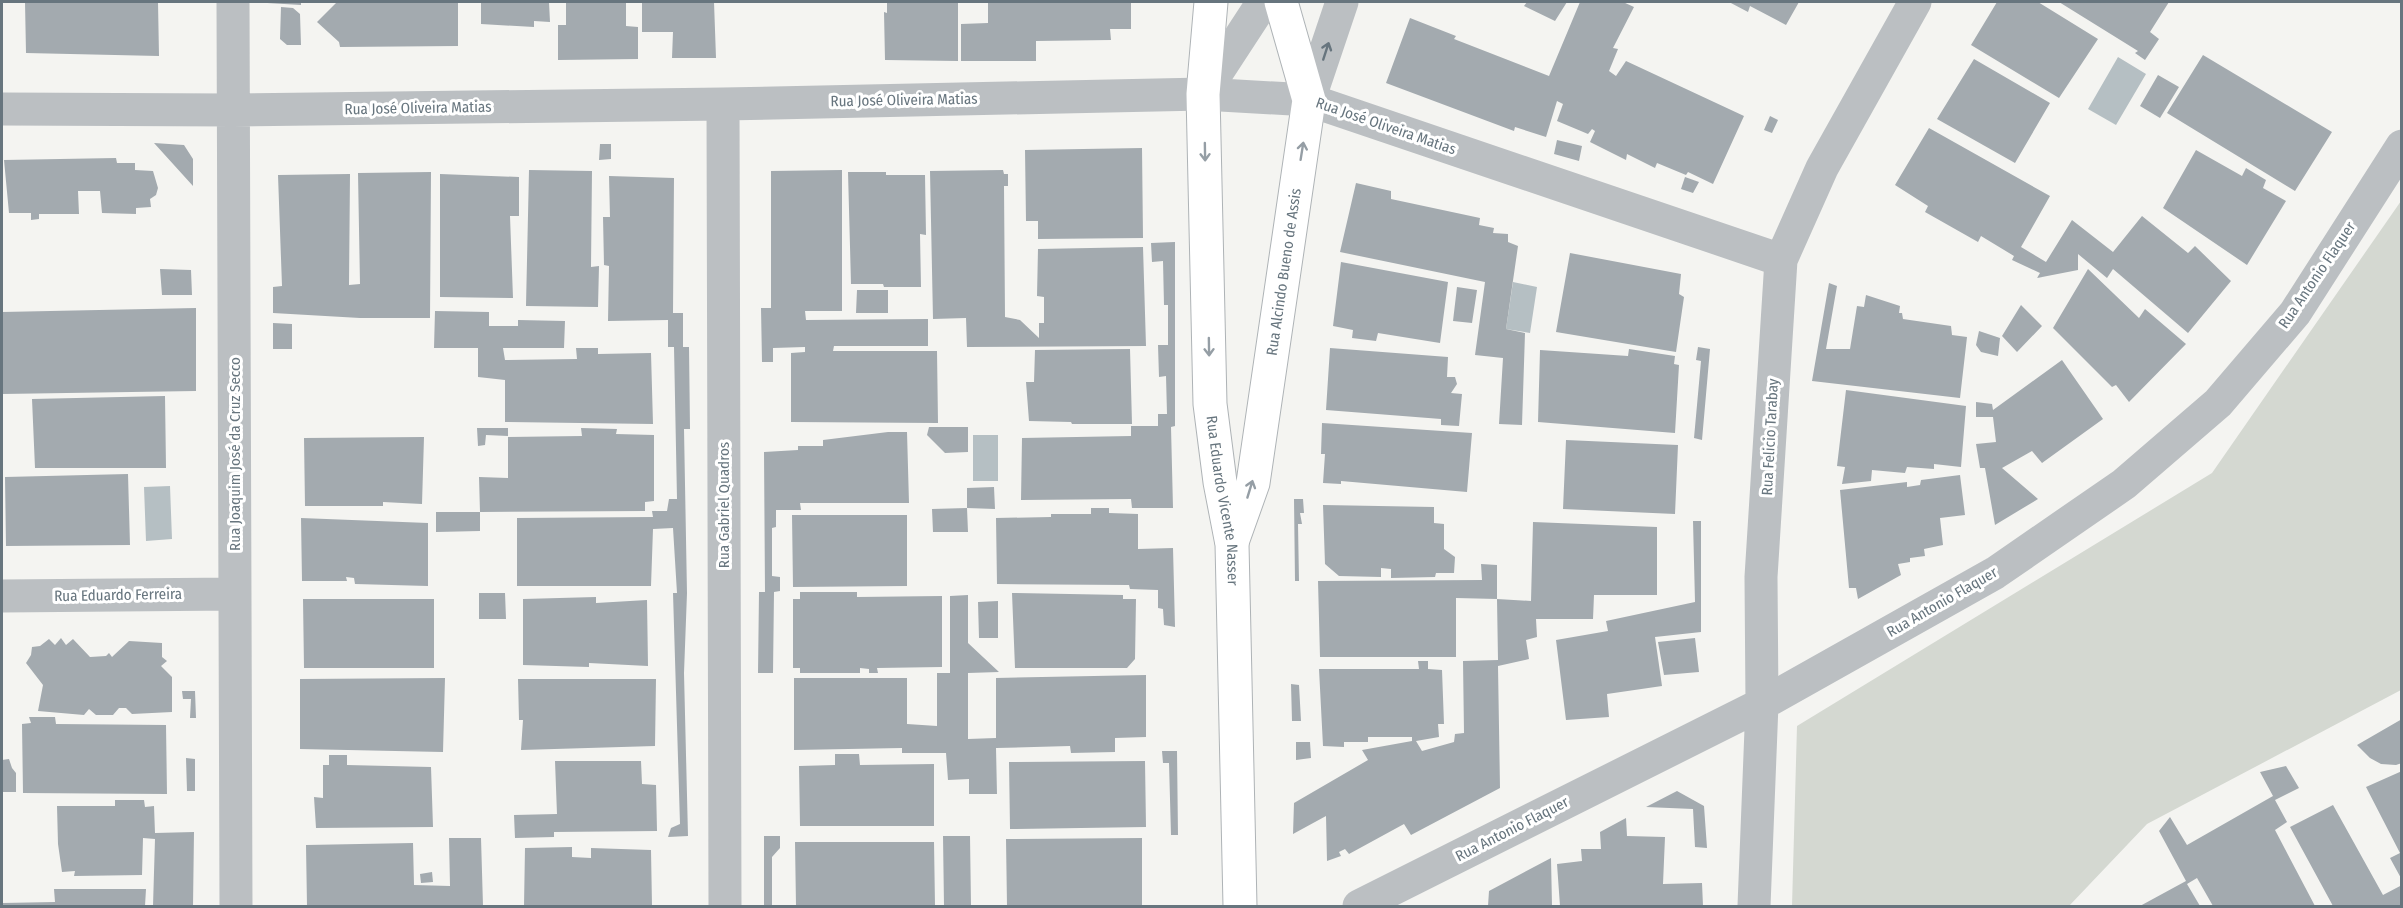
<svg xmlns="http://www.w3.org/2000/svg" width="2403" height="908" viewBox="0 0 2403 908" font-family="'Fira Sans Condensed',sans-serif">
<rect width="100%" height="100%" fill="#f4f4f1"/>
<!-- green -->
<path fill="#d4d8d1" d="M2401 201V690L2147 824 2069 906H1792L1797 726 2212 473Z"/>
<!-- water -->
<path fill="#b5bfc3" d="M2118 57 2146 74 2116 125 2088 109Z
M1513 282 1537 287 1530 333 1506 329Z
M973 435H998V481H973Z
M170 486 172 539 146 541 144 487Z"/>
<!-- building -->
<path fill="#a3aaaf" d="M25 2H158L159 56 26 53Z
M267 2H301V5L267 3Z
M337 2H458V46L340 47 339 42 317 22Z
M481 2H549L550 22 534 21V27L481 24Z
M566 2H626V26L638 27V59L558 60V25H566Z
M642 2H714L716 58H672L673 32H642Z
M887 2H958V61L885 60 884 12 887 13Z
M988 2H1131V29H1110L1111 40 1036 41V61H961V24L988 23Z
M1527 2H1567L1555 21 1524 6Z
M1580 2H1623L1634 7 1613 48 1618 49 1609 71 1616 76 1626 61 1744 116 1713 184 1688 172 1686 175 1657 163 1655 168 1627 154 1626 160 1590 142 1595 131 1592 129 1588 134 1557 121 1563 104 1557 101 1546 137 1515 127 1514 131 1386 83 1410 18 1456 36 1454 39 1549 76Z
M1729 2H1799L1786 25 1750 6 1748 12Z
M1997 2H2038L2098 39 2059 98 1971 45Z
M2059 2H2169L2150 32 2159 39 2145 60 2135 53 2138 51Z
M281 7 293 8 300 14 301 45H287L280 39Z
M2203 55 2332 132 2295 191 2167 113Z
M1974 59 2050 103 2015 163 1937 119Z
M2158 75 2179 87 2160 118 2140 106Z
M1770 116 1778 120 1772 133 1764 130Z
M1929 128 2050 196 2021 247 2046 262 2072 220 2113 252 2142 216 2188 253 2195 246 2231 281 2188 333 2113 269 2107 278 2078 254V270L2037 278 2040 273 2012 260 2014 256 1981 236 1978 242 1925 212 1928 206 1895 185Z
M1557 140 1582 146 1579 161 1554 154Z
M154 143 184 145 193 159V186Z
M600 144H611V159L599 160Z
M1142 148 1143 238 1038 239V221H1026L1025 150Z
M2196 150 2242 176 2246 168 2266 180 2263 188 2286 201 2247 265 2163 208Z
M116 158 117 163H135V170L153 171 158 188 156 195 150 199 151 207 136 208V214L102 213 100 191H78L79 214H39V219L31 220V213H9L4 160Z
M529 170 592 171 591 267 599 266 598 307 526 306Z
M842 170V311H805L806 320 928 319V346H834L833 351H937L938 423 791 422V353L805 352V347L773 348V362H762L761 308H771V171Z
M1003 170 1004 174H1008V186H1004L1005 317 1020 320 1039 338V323H1044V297L1037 296 1038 249 1143 247 1146 346 967 347 966 318 933 319 930 171Z
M431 172 430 318H360L273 313V287L282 286 278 175 350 174 349 285 360 284 358 173Z
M848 172H886V175H925L926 235 920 234 921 287H884L883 284H851Z
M440 174 519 177V216H510L513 298 440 297Z
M609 176 674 178 673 313H683V347H689L690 429H684L687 593 684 673 688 836 668 837 671 828 680 824 673 593H677L673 528 653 529 651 586H517V518L653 517 652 511H667L669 499H677L674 347H668V320L608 321 609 266 604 265 603 217H610Z
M1685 177 1699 182 1693 193 1681 189Z
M1356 183 1391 191V199L1480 218 1479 225 1494 228 1493 233 1508 234V242L1518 246 1506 329 1525 333 1522 425 1499 424 1503 358 1475 355 1485 282 1340 252Z
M1175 242V426L1171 427 1173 508H1132L1131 499 1021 500 1022 438 1131 436V426H1158V414H1167L1166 376 1159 377 1158 345H1168V305H1164L1163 261 1152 262 1151 243Z
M1570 253 1681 274 1679 294 1684 297 1676 352 1556 332Z
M1341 262 1448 282 1440 343 1378 333 1376 341 1352 338 1353 330 1333 326Z
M160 269 191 270 192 295H162Z
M2088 269 2139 318 2145 309 2186 344 2129 402 2116 385 2112 387 2053 328Z
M1829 283 1837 286 1826 349H1850L1857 306 1864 307 1866 295 1900 306 1899 313H1902L1903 319 1951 326 1952 335 1967 337 1960 398 1812 381Z
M1457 287 1477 290 1472 323 1453 321Z
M857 290H888V313H856Z
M2021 305 2042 326 2017 352 2002 336Z
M196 308V391L2 394V312Z
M435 311 489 312V326H518V320L565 321 564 348H503L505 360 577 359 576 348H598V354L651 353 653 424 505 422V380L478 377V348H434Z
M273 323 292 324V349H273Z
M1979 331 2000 338 1998 356 1981 352 1976 345Z
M1698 347 1710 349 1702 440 1694 438 1701 361 1696 360Z
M1330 348 1448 357 1447 377H1455L1457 384 1451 393 1462 394 1459 426 1441 425V419L1326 410Z
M1130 349 1132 424H1072L1071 422 1029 421 1026 382H1034L1035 350Z
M1629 349 1675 356 1674 364 1679 365 1675 433 1538 422 1540 350 1628 356Z
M2062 360 2103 419 2042 463 2032 451 2002 468 2038 499 1995 525 1985 468H1980L1976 444 1996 442 1993 417H1976V402L1992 404 1993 410Z
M1846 390 1966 406 1961 467 1934 464V469L1907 467 1905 473 1872 470 1871 481 1842 484 1845 467 1837 466Z
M165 396 166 468H35L32 399Z
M1322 423 1472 433 1467 492 1341 481V484L1323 483 1325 454H1321Z
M929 427H968V452L945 453 927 435Z
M477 428H508V436L486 435 485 445 478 446Z
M581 428 617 429 616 434 654 435V501L645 502V511L480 512 479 477 508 478V437L582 436Z
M888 432H907L909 503H800L801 510H776V527L772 528V576L780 577V591L774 592 773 673H758L759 592H765L764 452 798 450V446H823V440Z
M424 437 422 504 383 502V506H305L304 438Z
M1566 440 1678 445 1675 514 1563 509Z
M128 474 130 545 6 546 5 477Z
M1960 475 1965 515 1940 518 1943 545 1924 549 1925 556 1910 558V562L1898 564 1901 575 1858 599 1856 588H1849L1840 490 1907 482V487L1920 485 1921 480Z
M994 487 995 509 967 508 968 532H933L932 509 967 508V488Z
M1294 499H1303L1304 513H1300L1302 524H1298L1299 581H1295Z
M1323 505 1434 507V523L1444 524V549L1455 557 1454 573H1436L1435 577 1391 578V569L1381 568V577L1339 576 1325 564Z
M1091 508H1109V513L1138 514V549L1173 548 1175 627 1164 625 1163 609 1158 608V590L1130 589 1129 585 997 584 996 518 1051 517V514H1091Z
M436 512H480V531L436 532Z
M792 515H907V586L793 587Z
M301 518 428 523V586L355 584 354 578 346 577 347 581H302Z
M1693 521H1701V632L1655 637 1662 686 1607 694 1609 717 1566 720 1556 640 1608 631 1606 621 1695 602Z
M1533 522 1657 527V595H1594L1593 619H1536L1537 637 1526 640 1529 659 1498 666 1500 788 1411 835 1404 824 1349 854 1345 849 1339 852 1341 856 1327 861 1326 816 1293 834 1294 803 1368 760 1362 750 1412 741V737H1368V742H1344V747L1323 746 1319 669H1419L1418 661H1428V669L1442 670 1444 724H1438L1439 737 1416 741 1422 751 1454 742 1455 734 1464 733 1463 661 1498 660 1497 599 1531 601Z
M1481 564 1497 565V599L1456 598V657H1320L1318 581 1482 580Z
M800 592H857V597L942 596V667L877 668 878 673H869V669L860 668V673H800V668H793V599H800Z
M479 593H505L506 619H479Z
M1012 593 1123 595V599H1136L1135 659 1127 668H1015Z
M968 595V643L999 672 968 673V739L996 738V678L1146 675V737L1115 738V752L1071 753 1070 746 996 748 997 794H969V779L948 780 946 753H902V748L794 750V678H907V724L937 726V673H950V596Z
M596 597V603L647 600 648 666 589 663V667L523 665V599Z
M303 599H434V668H304Z
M998 601V638H979L978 602Z
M61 638 66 645 73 639 90 657 106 656 109 653 112 657 129 641 162 643V657L167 661 161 666 172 677V712L132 714 126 708H119L113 715H96L89 709 84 715 38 711 43 685 26 663 31 655 32 647 40 646 49 639 55 645Z
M1695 638 1699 672 1664 675 1658 642Z
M445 678 443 752 300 749V679Z
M518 679H656L655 746 521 750 523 720H519Z
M1291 684 1299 685 1301 721H1292Z
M182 691H195L196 718H190L191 699H183Z
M29 717H55L56 724 166 725 167 794 23 793 22 724 31 723Z
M2402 719V763L2396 765 2381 764 2370 758 2357 745Z
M1296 742H1310L1311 758 1296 760Z
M1162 751H1177L1178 835H1171L1169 763H1163Z
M835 754H859L860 765 934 764V826H800L799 766 835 765Z
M329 755H347V765L431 767 433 827 316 828 314 797 323 798V765H329Z
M186 758 195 759V791H187Z
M9 759 12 768 16 773V792H2V760Z
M555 761H641L642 784 656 785 657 831 554 832V837L515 838 514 815 557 814Z
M1145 761 1146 827 1010 829 1009 762Z
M2286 766 2299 788 2275 800 2287 822 2275 830 2315 906H2213L2197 878 2187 884 2200 906H2140L2186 881 2159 831 2170 817 2187 845 2273 796 2260 772Z
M2402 771V880L2390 858 2400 853 2366 787Z
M1677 791 1704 806 1707 848 1695 847 1693 809 1646 807Z
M115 800H144L145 807 154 806 155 833 194 832 193 906H153L155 839 143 838 142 875 74 876 75 871 62 872 58 844 57 806H115Z
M2333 805 2383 895 2402 885V906H2333L2290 827Z
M1626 818 1627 836 1665 837 1663 884 1702 883 1703 906H1560L1557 864 1582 861 1581 849H1601L1600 832Z
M764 836H780V848L772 857V906H764Z
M943 836H970L971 906H944Z
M449 838H481L483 906H307L306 845 413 843 414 885 450 886Z
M1142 838V906H1007L1006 839Z
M795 842H934L935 906H796Z
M572 847V857L591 858V848L651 850 652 906H524L525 848Z
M1551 858 1552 906H1488L1489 891Z
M432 872 433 882 421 883 420 874Z
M54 889H146L145 906H2V903L55 902Z"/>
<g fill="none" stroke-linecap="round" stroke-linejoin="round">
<!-- secondary casing -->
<g stroke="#aeb3b6" stroke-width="35">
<g id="secondary">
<path id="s1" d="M1211 2 1203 94 1210 404 1220 482 1232 544 1240 906"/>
<path id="s2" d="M1232 542 1253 483 1309 100 1281 2"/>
</g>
</g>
<!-- street -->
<path stroke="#bbbfc2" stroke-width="33" d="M233 2 236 906
M1203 94 1263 2
M1309 100 1342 2
M723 104 725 906
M2 109 233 110 723 104 1203 94 1309 100 1781 260
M2 596 235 594
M1359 906 1762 704 1995 573 2124 484 2218 403 2295 313 2402 146
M1754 906 1762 704 1761 577 1781 260 1822 168 1915 2"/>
<!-- secondary -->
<use href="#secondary" stroke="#fff" stroke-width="33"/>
</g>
<!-- one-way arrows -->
<defs><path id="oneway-shaft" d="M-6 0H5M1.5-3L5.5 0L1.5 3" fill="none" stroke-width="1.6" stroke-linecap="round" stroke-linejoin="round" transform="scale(1.5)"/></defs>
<use stroke="#67757e" href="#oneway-shaft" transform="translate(1326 51) rotate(-72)"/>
<g stroke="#959ea5">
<use href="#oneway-shaft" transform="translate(1302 151) rotate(-81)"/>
<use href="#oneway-shaft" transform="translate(1205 152) rotate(89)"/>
<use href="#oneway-shaft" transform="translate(1209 347) rotate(89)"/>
<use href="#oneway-shaft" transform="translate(1250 489) rotate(-73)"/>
</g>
<g text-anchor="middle" stroke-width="6" stroke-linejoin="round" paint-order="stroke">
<!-- street labels -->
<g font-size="15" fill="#67757e" stroke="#fff">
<text transform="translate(904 100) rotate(-1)" y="5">Rua José Oliveira Matias</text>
<text transform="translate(418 108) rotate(-1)" y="5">Rua José Oliveira Matias</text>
<text transform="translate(1386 126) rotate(19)" y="5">Rua José Oliveira Matias</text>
<text dy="5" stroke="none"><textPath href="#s2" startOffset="276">Rua Alcindo Bueno de Assis</textPath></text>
<text transform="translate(2317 275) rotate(-56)" y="5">Rua Antonio Flaquer</text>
<text transform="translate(1770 437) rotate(-87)" y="5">Rua Felicio Tarabay</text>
<text transform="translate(235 454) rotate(-90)" y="5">Rua Joaquim José da Cruz Secco</text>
<text dy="5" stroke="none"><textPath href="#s1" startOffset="500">Rua Eduardo Vicente Nasser</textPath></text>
<text transform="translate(724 505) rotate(-90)" y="5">Rua Gabriel Quadros</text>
<text transform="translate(118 595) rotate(-1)" y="5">Rua Eduardo Ferreira</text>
<text transform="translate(1942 602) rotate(-30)" y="5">Rua Antonio Flaquer</text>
<text transform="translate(1512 829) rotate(-27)" y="5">Rua Antonio Flaquer</text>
</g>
</g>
<!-- border -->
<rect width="2403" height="908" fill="none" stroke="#67757e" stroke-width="6"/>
</svg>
